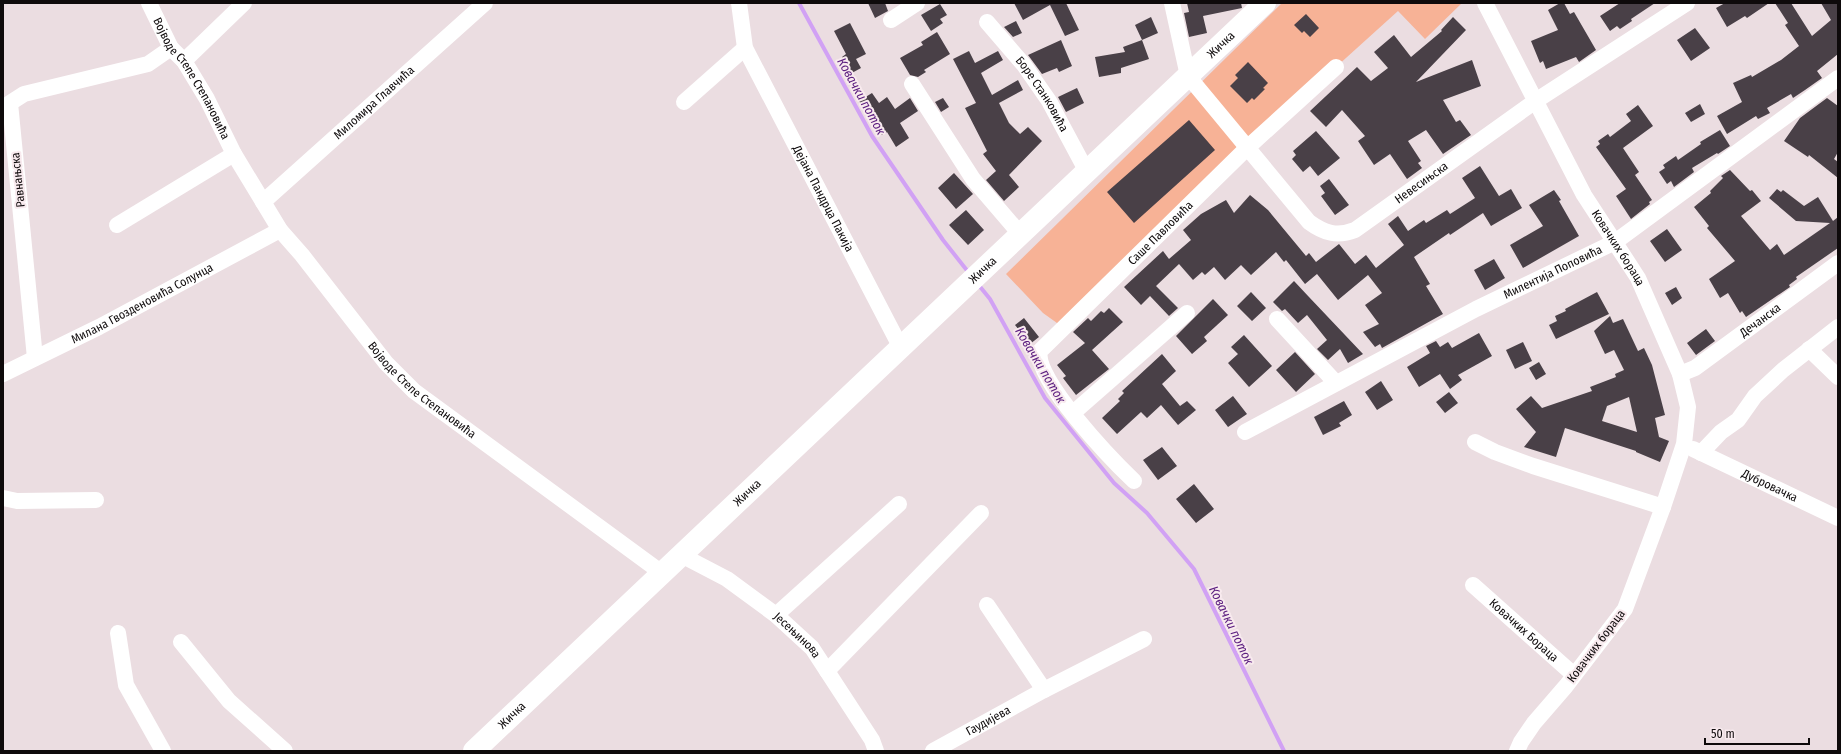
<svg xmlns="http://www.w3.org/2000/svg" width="1841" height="754" viewBox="0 0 1841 754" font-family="'Fira Sans Condensed',sans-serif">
<rect width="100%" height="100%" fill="#ebdde1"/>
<!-- green -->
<path fill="#f7b296" d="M1282 3H1462L1425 39 1398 11 1336 67 1064 328 1043 313 1006 274Z"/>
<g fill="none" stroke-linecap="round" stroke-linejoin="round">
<!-- stream -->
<path stroke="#d1a1f4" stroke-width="4" d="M799 3 872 136 943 240 969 273
M977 283 990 299 1045 398 1114 483 1147 513 1194 569 1284 751"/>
</g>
<!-- building -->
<path fill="#494047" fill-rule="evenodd" d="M868 3H885L888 11 875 18Z
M1014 3H1066L1079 30 1065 36 1050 5 1023 20Z
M1187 3H1241L1242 8 1203 16 1207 33 1189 37 1184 13 1189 12Z
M1560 3H1564L1570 14 1574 12 1596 50 1579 62 1576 57 1546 69 1543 61 1540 63 1531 41 1558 30 1548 10Z
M1620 3H1655L1631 19 1632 21 1620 29 1617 26 1610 31 1600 16Z
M1725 3H1769L1747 18 1745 16 1727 27 1716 8Z
M1775 3H1791L1812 36 1831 20 1821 3H1838V54L1817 71 1822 78 1805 90 1793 98 1791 94 1767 108 1770 113 1758 119 1756 116 1727 134 1717 116 1742 102 1733 83 1751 75 1752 77 1781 60 1799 46 1785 25 1788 23Z
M940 4 947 15 940 19 943 23 931 31 921 15Z
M1306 14 1319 28 1310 37 1304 31 1302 33 1294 25Z
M1151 17 1158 33 1142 40 1135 25Z
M1453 17 1466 30 1416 82 1472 60 1481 86 1443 100 1456 122 1460 120 1471 135 1443 154 1426 130 1408 141 1421 161 1418 163 1422 168 1407 179 1390 154 1374 165 1358 141 1365 136 1342 110 1326 127 1310 111 1357 67 1371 81 1388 68 1374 52 1394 35 1411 57 1442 31 1441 30Z
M1016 21 1022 33 1013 37 1004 27Z
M850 23 866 54 856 59 861 68 850 74 842 57 846 54 834 31Z
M1695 28 1710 48 1691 61 1677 40Z
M937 32 950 54 924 70 926 72 918 77 910 75 900 58 923 45 921 42Z
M1061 40 1072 66 1059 72 1057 68 1042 74 1028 55Z
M1142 40 1149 59 1121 68V73L1099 77 1095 57 1125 52 1123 47Z
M969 51 975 63 998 51 1003 60 981 73 992 95 1018 80 1023 90 999 103 1009 123 1020 134 1028 127 1042 141 1009 175 1019 187 1004 201 986 180 996 171 983 154 987 151 965 108 976 103 953 59Z
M1248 62 1268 83 1263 88 1265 89 1254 100 1252 98 1247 103 1230 86 1238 78 1235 75Z
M1077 88 1084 103 1066 112 1058 97Z
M872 93 879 103 887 97 895 109 910 98 918 111 900 123 909 138 896 147 887 132 882 135 859 101Z
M943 98 949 107 941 112 935 102Z
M1827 98 1838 106V152L1834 159 1838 162V178L1809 155 1808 157 1784 141 1800 118Z
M1700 104 1705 114 1691 122 1685 113Z
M1638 105 1653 126 1623 148 1639 172 1635 175 1652 200 1649 202 1650 204 1631 219 1616 196 1626 189 1596 147 1600 144 1598 141 1608 134 1610 137 1631 121 1626 114Z
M1189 120 1215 150 1134 223 1107 192Z
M1720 130 1730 146 1718 154 1717 153 1692 168 1694 172 1674 187 1671 181 1667 184 1659 172 1665 168 1663 165 1676 156 1678 160 1701 144 1700 142Z
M1316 131 1340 158 1318 176 1310 166 1303 172 1292 159 1296 155 1293 151Z
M1480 166 1499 196 1511 189 1522 208 1491 226 1483 213 1450 235 1449 233 1414 257 1430 284 1426 286 1443 314 1382 348 1380 344 1375 347 1363 332 1379 324 1365 305 1382 293 1368 275 1338 300 1317 274 1305 284 1286 260 1284 262 1276 252 1251 275 1241 265 1225 280 1214 267 1205 275 1202 272 1193 280 1179 264 1156 286 1178 308 1169 316 1150 296 1141 305 1124 287 1163 251 1169 259 1191 240 1183 230 1201 214 1226 200 1234 213 1250 195 1268 210 1306 256 1309 253 1316 262 1339 244 1355 264 1366 255 1376 268 1404 245 1388 224 1398 216 1408 231 1424 220 1426 223 1447 210 1450 214 1475 198 1462 178Z
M1730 170 1750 191 1752 190 1761 201 1741 216 1770 250 1777 244 1784 255 1830 223 1796 221 1769 198 1777 189 1781 192 1783 190 1804 206 1818 197 1833 221 1838 217V248L1796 277 1797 279 1789 285 1790 287 1746 317 1742 311 1740 313 1728 293 1720 298 1709 279 1735 261 1707 228 1709 226 1694 207 1711 193 1710 191 1723 178 1721 176Z
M954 173 973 194 956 209 938 188Z
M1329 179 1349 205 1335 215 1321 196 1325 193 1320 186Z
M1554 190 1561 200 1559 201 1579 236 1523 268 1510 245 1543 226 1529 205Z
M966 210 984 230 968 245 949 225Z
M1667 229 1682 250 1665 262 1650 241Z
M1494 259 1505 278 1485 290 1474 270Z
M1294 281 1309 297 1363 354 1348 363 1340 349 1328 360 1317 349 1327 340 1307 315 1298 323 1285 309 1282 311 1273 302Z
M1676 287 1682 298 1672 305 1665 293Z
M1251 292 1266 308 1252 321 1237 306Z
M1597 292 1609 314 1556 339 1549 325 1557 321 1555 316 1566 311 1565 309Z
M1213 299 1228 315 1204 337 1207 341 1192 354 1176 336Z
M1109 308 1123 322 1092 350 1109 369 1076 395 1063 378 1066 376 1057 365 1085 343 1073 332 1088 318 1091 321 1101 311 1104 313Z
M1610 316 1613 323 1623 319 1638 351 1644 348 1652 365 1665 415 1655 418 1659 437 1669 441 1660 462 1636 452V451L1565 428 1556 457 1524 447 1536 432 1516 409 1531 396 1542 408 1592 391 1590 387 1616 377 1615 374 1624 370 1614 350 1605 354 1594 331ZM1629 397 1637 432 1602 421 1607 406Z
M1024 318 1039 337 1030 344 1015 325Z
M1706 329 1715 341 1696 355 1687 343Z
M1479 333 1492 356 1458 375 1462 380 1450 389 1440 374 1419 387 1407 367 1430 353 1426 346 1436 341 1440 347 1448 342 1452 348Z
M1244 335 1272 366 1249 387 1228 363 1238 354 1231 347Z
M1523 342 1532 361 1515 369 1506 350Z
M1295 352 1315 374 1296 392 1276 370Z
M1162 354 1176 371 1162 384 1180 406 1187 401 1196 410 1178 425 1161 405 1147 418 1141 412 1117 434 1102 418 1120 401 1118 399 1124 393 1122 391Z
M1539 362 1546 374 1536 380 1529 368Z
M1381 381 1393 400 1377 410 1365 392Z
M1449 392 1458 403 1445 413 1436 402Z
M1233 396 1247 414 1228 427 1215 410Z
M1344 401 1352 415 1339 423 1341 426 1323 435 1314 417Z
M1162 447 1177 466 1158 480 1143 460Z
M1194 484 1214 509 1196 523 1176 499Z"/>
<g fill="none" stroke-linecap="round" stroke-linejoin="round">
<!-- street -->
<g stroke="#fff" stroke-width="16">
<path id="s1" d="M149 3 171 48 184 61 207 99 234 154 280 230 302 255 386 363 414 391 662 573"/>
<path id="s2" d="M739 3 745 48 901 348"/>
<path id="s3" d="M1172 3 1188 76 1309 222C1324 233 1337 237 1355 230L1537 100 1687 3"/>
<path id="s4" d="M1485 3 1584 195 1638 278 1680 374 1688 407 1684 444 1663 507 1625 609 1566 686 1534 723 1521 742 1517 751"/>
<path d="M891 20 917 3"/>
<path id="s5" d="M987 22 1024 65 1049 101 1087 172"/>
<path d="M184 61 244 3"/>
<path d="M912 84 973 179 1021 235"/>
<path d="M684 102 745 48"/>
<path id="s6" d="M263 202 485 3"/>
<path d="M117 225 234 154"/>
<path d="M1277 319 1336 383"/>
<path d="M1809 349 1838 377"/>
<path d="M35 358 10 103 24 94 148 64 171 48"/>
<path id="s7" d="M3 374 99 327 280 230"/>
<path id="s8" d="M1680 374 1695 368 1838 263"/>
<path d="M1073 413 1187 313"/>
<path id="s9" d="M1245 432 1476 309 1615 242 1838 78"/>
<path d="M1475 442 1495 452 1533 466 1663 507"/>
<path id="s10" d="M1693 449 1838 518"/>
<path d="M1701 453 1721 432 1738 420 1755 396 1783 370 1838 327"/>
<path id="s11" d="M1134 481C1113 461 1033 378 1040 351L1247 148 1336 67"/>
<path d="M3 498 17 501 96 500"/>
<path id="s12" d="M681 555 727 579 776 615 812 648 872 740 876 751"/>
<path id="s13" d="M1473 585 1574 675"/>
<path d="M987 605 1044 690"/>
<path d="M776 615 899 504"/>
<path d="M118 633 126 685 163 751"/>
<path d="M181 642 229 701 285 751"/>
<path d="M827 671 981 513"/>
<path id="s14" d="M933 751 1044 690 1144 639"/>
</g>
<!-- secondary -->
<path stroke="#fff" stroke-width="22" id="s15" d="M474 751 1265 3"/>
</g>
<g text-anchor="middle" stroke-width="4" stroke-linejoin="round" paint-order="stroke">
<!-- street labels -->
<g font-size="12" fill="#0e0a0b" stroke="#f8eaee">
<text dy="4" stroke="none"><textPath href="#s15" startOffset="1028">Жичка</textPath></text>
<text dy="4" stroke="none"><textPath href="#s1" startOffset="87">Војводе Степе Степановића</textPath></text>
<text dy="4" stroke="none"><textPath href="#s5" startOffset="91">Боре Станковића</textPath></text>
<text dy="4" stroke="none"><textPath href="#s6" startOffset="149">Миломира Главчића</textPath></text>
<text transform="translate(18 180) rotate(-96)" y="4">Равнањска</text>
<text dy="4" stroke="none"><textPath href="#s3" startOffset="395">Невесињска</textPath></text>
<text dy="4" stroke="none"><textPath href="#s2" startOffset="215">Дејана Пандрца Пакија</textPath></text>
<text dy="4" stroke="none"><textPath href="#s11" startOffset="332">Саше Павловића</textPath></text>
<text dy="4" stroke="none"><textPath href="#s4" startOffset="279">Ковачких бораца</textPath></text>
<text dy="4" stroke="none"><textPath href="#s15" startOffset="700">Жичка</textPath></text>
<text dy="4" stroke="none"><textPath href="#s9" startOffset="347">Милентија Поповића</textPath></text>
<text dy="4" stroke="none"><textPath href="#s7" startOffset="156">Милана Гвозденовића Солунца</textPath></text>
<text dy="4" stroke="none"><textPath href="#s8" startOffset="97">Дечанска</textPath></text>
<text dy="4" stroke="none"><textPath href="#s1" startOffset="478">Војводе Степе Степановића</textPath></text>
<text dy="4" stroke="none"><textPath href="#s10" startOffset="85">Дубровачка</textPath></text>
<text dy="4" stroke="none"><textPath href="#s15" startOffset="376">Жичка</textPath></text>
<text dy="4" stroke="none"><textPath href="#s13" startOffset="68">Ковачких Бораца</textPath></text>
<text dy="4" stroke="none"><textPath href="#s12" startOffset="142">Јесењинова</textPath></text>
<text transform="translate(1596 646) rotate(-53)" y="4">Ковачких бораца</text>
<text dy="4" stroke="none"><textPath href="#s15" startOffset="52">Жичка</textPath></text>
<text dy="4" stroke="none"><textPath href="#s14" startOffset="63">Гаудијева</textPath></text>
</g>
<!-- water labels -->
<g font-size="13" font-style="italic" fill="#5d2080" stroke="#f8eaee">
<text transform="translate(862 96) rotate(61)" y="5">Ковачки поток</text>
<text transform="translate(1041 365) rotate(59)" y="5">Ковачки поток</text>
<text transform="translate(1232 625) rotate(64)" y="5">Ковачки поток</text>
</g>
</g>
<!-- border -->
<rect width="1841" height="754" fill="none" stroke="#0e0a0b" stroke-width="8"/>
<!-- scale -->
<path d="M1705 738v6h104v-6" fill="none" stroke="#0e0a0b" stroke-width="2"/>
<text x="1711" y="738" font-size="12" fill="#0e0a0b" stroke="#f8eaee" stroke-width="3" paint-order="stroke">50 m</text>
</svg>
